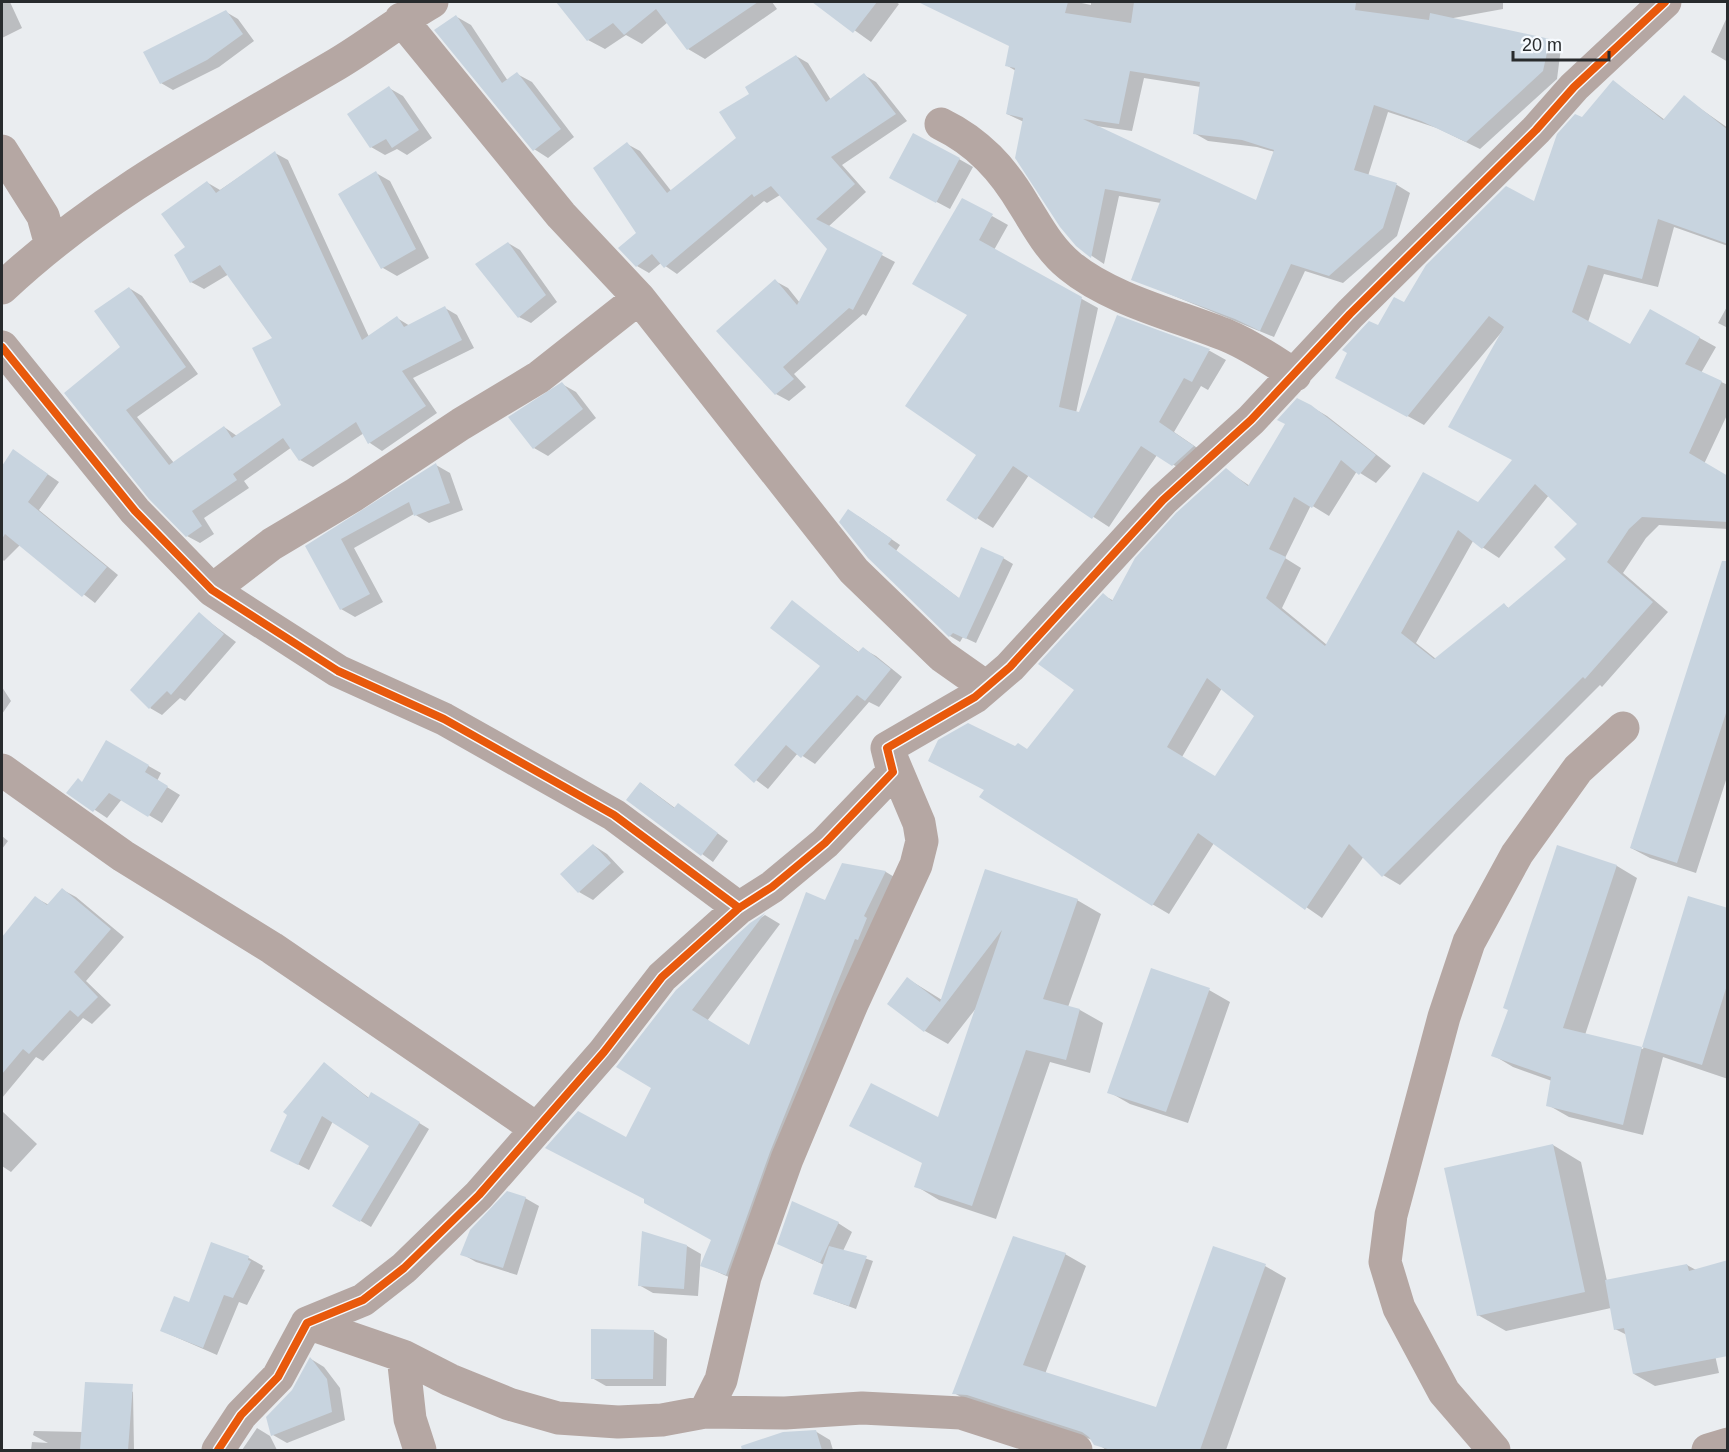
<svg xmlns="http://www.w3.org/2000/svg" width="1729" height="1452" viewBox="0 0 1729 1452" font-family="Arial,sans-serif">
<rect width="100%" height="100%" fill="#eaedf0"/>
<!-- shadow -->
<path fill="#0003" fill-rule="evenodd" d="M2 2H10L22 28 2 38Z
M557 2H772L777 9 705 59 688 49 668 22 642 44 626 35 605 49 588 40Z
M815 2H896L899 4 871 42Z
M947 2H1077L1091 5V2H1503V9L1448 19 1548 40 1561 48 1557 79 1480 149 1437 128 1388 112 1368 176 1397 185 1410 193 1397 236 1343 283 1305 271 1274 337 1133 279 1161 203 1119 196 1104 264 1083 250 1024 122 1007 114 1016 71 1006 65 1011 46ZM1144 78 1201 87 1194 133 1208 141 1257 147 1275 152 1256 202 1096 126 1132 131Z
M226 12 238 19 254 41 219 67 173 90 161 83Z
M1728 15V62L1711 52Z
M457 17 471 25 508 81 517 74 532 82 574 137 548 158 534 149Z
M796 56 808 63 831 100 864 75 876 82 907 121 842 165 866 192 828 227 895 262 866 316 863 314 794 374 806 387 789 401 776 394 775 281 788 288 800 303 829 249 780 195 767 203 764 201 677 274 661 263 649 273 637 266 638 233 627 144 640 151 672 192 738 139 751 94Z
M1614 82 1665 120 1684 97 1728 128V246L1674 227 1658 287 1604 274 1588 322 1631 346 1651 311 1716 347 1701 373 1728 385V413L1704 464 1728 478V529L1659 525 1646 538 1623 573 1668 612 1602 687 1600 685 1400 885 1383 875 1364 856 1322 918 1214 843 1169 914 1152 904 1016 748 1028 750 1076 690 1103 595 1114 601 1226 470 1250 486 1310 406 1327 416 1391 466 1376 483 1357 471 1329 516 1311 505 1285 558 1301 568 1282 608 1327 645 1479 504 1513 460 1505 328 1424 425 1353 386 1378 327 1404 304 1535 203 1583 119ZM1549 495 1579 524 1568 559 1510 609 1504 605 1436 659 1416 643 1473 541 1499 558ZM1222 688 1256 716 1215 778 1182 757Z
M389 88 403 96 432 138 407 155 397 149 385 155 371 147Z
M275 153 288 160 369 337 397 318 410 326 445 308 457 315 474 348 413 378 437 413 382 451 370 443 364 433 313 467 300 460 292 447 244 481 249 488 204 518 214 534 200 543 187 536 66 393 122 347 129 288 142 296 198 374 137 417 174 463 224 427 237 436 283 406 274 339 229 274 204 289 191 282 187 247 208 183 220 190Z
M959 159 973 167 950 209 905 185Z
M376 173 390 181 429 258 397 276 383 268Z
M992 216 1008 225 994 250 1098 308 1076 413 1079 414 1118 317 1210 351 1226 360 1208 390 1201 386 1174 432 1209 456 1189 474 1157 455 1109 527 1029 475 993 528 977 518 978 455 969 315 914 284Z
M508 243 520 250 557 302 531 323 519 317Z
M1728 305V328L1718 323Z
M562 384 576 392 596 418 548 456 534 448Z
M14 451 59 482 39 510 118 575 95 603 20 545 4 561 2 559V468Z
M436 465 450 473 463 510 429 523 414 514 354 548 383 602 355 617 341 609 307 547Z
M858 516 900 545 896 551 960 599 1003 558 1013 564 976 643 963 637 960 642 950 636 869 557Z
M1728 592V774L1696 873 1650 858 1631 848Z
M792 602 860 653 863 649 876 656 902 677 879 707 869 702 815 764 798 753 768 789 736 765 822 666Z
M199 614 236 642 185 701 180 698 162 715 150 708Z
M2 687 11 701 2 714Z
M106 742 161 773 157 781 180 795 162 823 122 799 107 818 68 792 83 783Z
M641 783 675 808 689 812 728 841 713 862 628 800Z
M2 836 8 841 2 849Z
M593 845 607 854 624 872 593 900 579 892Z
M1558 847 1617 866 1637 878 1585 1035 1643 1049 1689 898 1728 910V1079L1663 1057 1643 1135 1569 1117 1548 1105 1552 1081 1513 1067 1493 1055 1509 1010Z
M843 865 886 872 901 881 742 1283 702 1265 713 1240 626 1139 653 1087 618 1067 751 924 765 915 780 924 707 1021 750 1047 826 902Z
M986 871 1077 900 1101 914 1068 1007 1080 1010 1103 1023 1090 1073 1050 1062 996 1219 939 1200 916 1186 977 1007 948 1044 925 1031 908 979 942 1000Z
M63 890 76 897 124 937 86 981 111 1005 92 1024 83 1018 43 1061 36 1057 2 1098V939L36 898 49 905Z
M1209 990 1230 1002 1188 1123 1130 1104 1109 1092Z
M325 1064 369 1098 382 1100 429 1129 371 1227 334 1205 371 1145 333 1121 309 1170 282 1156Z
M2 1111 37 1144 11 1172 2 1166Z
M1553 1145 1581 1162 1607 1281 1687 1265 1696 1270 1719 1373 1655 1386 1634 1374 1627 1335 1615 1329 1611 1308 1506 1331 1478 1315Z
M525 1198 539 1206 517 1275 476 1262 462 1254Z
M838 1223 852 1232 843 1251 873 1261 856 1309 815 1294 824 1265 779 1243Z
M212 1244 249 1258 263 1266 262 1269 265 1270 247 1305 239 1302 217 1355 162 1331 190 1304Z
M687 1246 701 1254 698 1296 653 1293 639 1285Z
M1065 1254 1086 1266 1045 1374 1157 1409 1265 1266 1286 1278 1226 1450H1106L1093 1440 989 1407 975 1405 954 1393Z
M653 1331 667 1339 666 1386H606L592 1378Z
M311 1359 324 1367 340 1388 345 1420 287 1443 273 1435Z
M121 1385 133 1392 134 1450H31L32 1442 48 1443 33 1435 34 1431 83 1432Z
M257 1428 270 1436 277 1450H242Z
M815 1431 830 1440 833 1450H763L760 1441Z"/>
<!-- building -->
<path fill="#c8d4df" fill-rule="evenodd" d="M556 2H758L687 50 656 9 624 35 613 23 587 41Z
M812 2H877L853 33Z
M918 2H1068L1065 13 1131 23 1134 2H1356L1355 10 1429 20 1430 13 1550 39 1543 71 1466 142 1421 121 1374 105 1354 170 1397 183 1383 228 1329 276 1291 264 1260 331 1235 319 1131 280 1161 199 1105 189 1091 258 1076 246 1060 227 1015 158 1023 118 1006 114 1015 68 1005 66 1009 46ZM1130 71 1200 82 1193 134 1242 140 1274 150 1256 200 1083 119 1119 124Z
M226 10 243 34 207 60 160 84 143 52Z
M456 15 502 83 517 72 561 129 533 151 434 30Z
M796 55 826 102 864 73 896 114 831 157 855 184 816 219 883 253 853 310 849 308 783 367 794 379 775 395 716 331 775 279 797 305 827 249 771 186 754 197 752 194 664 268 652 254 636 267 618 248 636 233 593 168 627 142 667 193 736 138 719 112 749 94 745 87Z
M1613 80 1663 120 1684 95 1728 130V244L1658 219 1642 279 1588 265 1572 312 1630 344 1650 309 1700 337 1685 364 1722 381 1689 453 1728 476V522L1642 517 1629 529 1607 562 1653 602 1585 679 1583 677 1382 877 1349 844 1305 910 1198 833 1152 906 979 797 984 790 928 761 938 740 968 723 1015 746 1018 743 1027 749 1074 690 1038 664 1103 593 1112 601 1135 558 1176 513 1226 468 1248 486 1285 424 1277 420 1297 398 1311 405 1376 455 1359 475 1341 460 1312 508 1294 497 1269 549 1286 557 1266 598 1325 646 1423 472 1478 502 1512 460 1448 427 1504 327 1489 316 1407 417 1335 378 1347 353 1342 350 1369 321 1378 325 1394 297 1404 302 1426 265 1506 186 1534 201 1557 134 1575 114 1582 117ZM1535 484 1577 524 1554 547 1566 559 1508 608 1504 603 1434 659 1401 633 1458 530 1482 549ZM1207 678 1254 716 1215 776 1167 747Z
M389 86 419 130 392 148 386 139 370 148 347 114Z
M913 133 960 158 936 203 889 178Z
M275 151 362 340 397 316 404 327 445 306 462 340 402 371 426 406 368 444 356 422 299 461 283 438 233 474 237 480 192 511 202 526 186 537 149 499 64 393 120 347 94 311 129 287 186 367 126 410 169 465 224 426 232 438 281 405 252 348 272 338 220 265 190 283 174 255 185 247 161 214 207 181 216 193Z
M376 171 416 249 381 269 338 194Z
M962 198 993 214 979 240 1082 297 1059 407 1079 412 1117 315 1210 349 1192 382 1184 378 1159 422 1194 446 1172 466 1141 446 1092 519 1013 466 976 520 946 500 976 455 905 406 967 315 912 284Z
M508 242 546 295 518 318 475 264Z
M562 382 583 409 533 449 508 417Z
M13 449 48 474 28 502 107 567 82 597 5 534 2 539V466Z
M436 463 450 503 414 516 409 502 341 539 370 594 340 610 305 546Z
M848 509 892 539 888 544 959 598 981 547 1004 557 966 639 953 633 949 637 868 558 839 522Z
M1722 561H1728V707L1677 863 1630 848Z
M792 600 858 652 863 647 891 669 865 701 857 695 801 758 786 745 754 783 734 765 820 666 770 628Z
M199 612 224 634 171 695 167 691 149 709 130 690Z
M106 740 149 765 145 772 168 786 148 817 109 793 93 812 66 793 78 778 82 782Z
M640 782 674 808 678 803 718 833 701 856 626 800Z
M593 844 611 863 578 893 560 874Z
M1557 845 1617 865 1563 1028 1642 1047 1623 1125 1546 1106 1551 1077 1491 1056 1508 1010 1503 1008Z
M842 863 886 871 864 916 867 918 858 940 855 939 770 1152 726 1275 700 1266 711 1240 644 1203V1199L545 1148 578 1111 626 1137 651 1088 616 1067 676 990 750 923 765 913 692 1010 749 1045 806 892 825 900Z
M985 869 1078 899 1043 999 1080 1009 1066 1060 1026 1050 972 1206 914 1187 922 1163 849 1126 871 1083 938 1117 1002 930 924 1032 887 1004 907 977 940 1002Z
M62 888 111 929 74 972 98 997 78 1017 70 1010 29 1054 23 1049 2 1074V937L35 896 47 905Z
M1688 896 1728 908V982L1702 1065 1642 1047Z
M1151 968 1210 988 1166 1112 1107 1093Z
M324 1062 368 1098 371 1092 420 1122 360 1222 332 1206 369 1146 322 1116 298 1165 270 1151 287 1115 283 1112Z
M1553 1144 1585 1292 1477 1316 1444 1168Z
M507 1191 526 1197 503 1268 460 1255 470 1230Z
M792 1201 839 1222 820 1263 777 1244Z
M642 1231 687 1245 684 1289 638 1286Z
M1013 1236 1066 1253 1023 1365 1156 1407 1213 1246 1266 1264 1200 1450H1111L1094 1445 1089 1437 1082 1432 967 1395 952 1394Z
M211 1242 249 1256 248 1260 251 1261 233 1298 224 1295 203 1348 160 1331 174 1296 189 1302Z
M829 1246 867 1256 849 1306 813 1294Z
M1728 1260V1356L1633 1374 1624 1328 1614 1330 1605 1280 1687 1264 1689 1271Z
M591 1329 654 1330 653 1379H591Z
M310 1357 327 1379 332 1412 271 1436 266 1417 292 1390Z
M85 1382 133 1384 128 1450H80Z
M816 1430 822 1450H742L741 1446 783 1432Z"/>
<g fill="none" stroke-linecap="round" stroke-linejoin="round">
<!-- minor -->
<path stroke="#b5a7a3" stroke-width="33" d="M401 19 561 215 639 298 854 571 942 656 986 687
M941 124C978 142 1003 169 1024 205 1038 227 1049 249 1070 266 1111 300 1179 316 1228 336 1252 346 1273 361 1295 375
M2 151 43 216 51 245
M2 288C102 194 220 133 337 64 369 45 399 21 432 2
M2 347 135 511 212 590 338 671 444 719 614 815 739 908
M212 590 272 544 354 495 461 424 539 377 639 298
M2 770 123 856 272 948 537 1129
M307 1323 403 1356 450 1380 509 1404 558 1418 618 1422 662 1420 705 1412 785 1413 862 1408 961 1413 1076 1450
M403 1356 410 1419 420 1450
M705 1412 721 1380 745 1277 787 1159 852 1004 916 865 922 841 919 823 889 752
M218 1450 241 1415 278 1377 307 1323 363 1300 404 1268 479 1195 604 1052 662 977 739 908 772 887 825 843 893 772 887 748 975 697 1010 667 1163 500 1251 420 1350 314 1536 130 1574 87 1665 2
M1494 1450 1444 1392 1399 1308 1385 1262 1391 1215 1444 1017 1469 942 1517 854 1578 769 1623 728
M1708 1450 1728 1444"/>
<!-- cycleway casing -->
<g stroke="#f6fafe" stroke-width="11">
<path id="cycleway" d="M2 347 135 511 212 590 338 671 444 719 614 815 739 908
M218 1450 241 1415 278 1377 307 1323 363 1300 404 1268 479 1195 604 1052 662 977 739 908 772 887 825 843 893 772 887 748 975 697 1010 667 1163 500 1251 420 1350 314 1536 130 1574 87 1665 2"/>
</g>
<!-- cycleway -->
<use href="#cycleway" stroke="#e8590c" stroke-width="8"/>
</g>
<!-- border -->
<rect width="1729" height="1452" fill="none" stroke="#282b2d" stroke-width="6"/>
<!-- scale -->
<path d="M1513 51v9h96v-9" fill="none" stroke="#282b2d" stroke-width="3"/>
<text x="1522" y="51" font-size="18" fill="#282b2d" stroke="#f6fafe" stroke-width="4.5" paint-order="stroke">20 m</text>
</svg>
